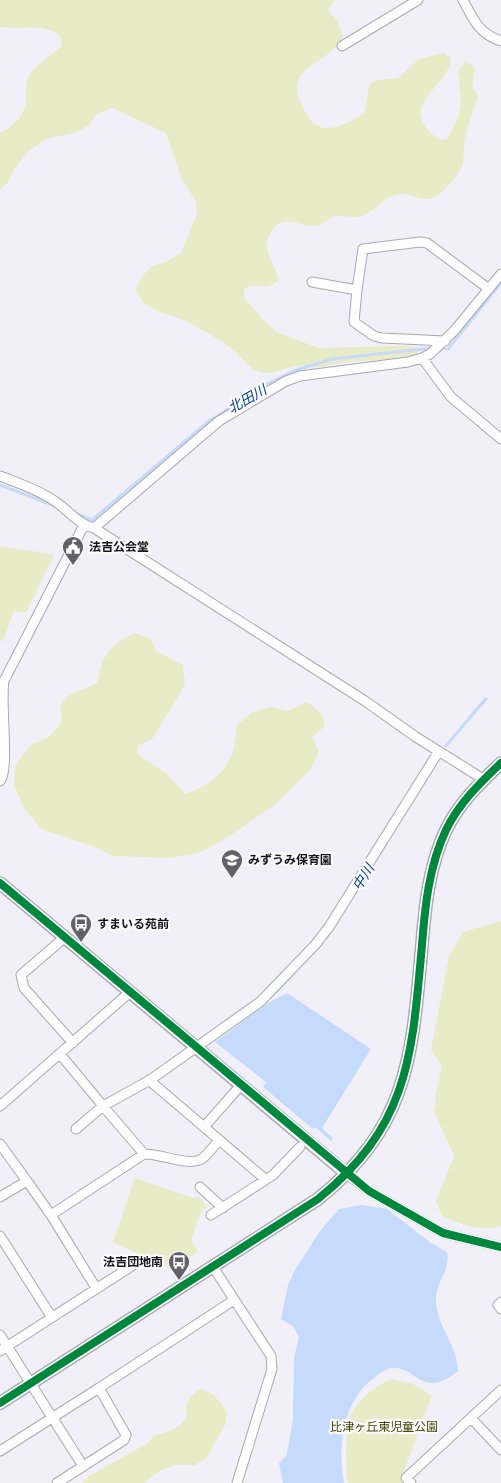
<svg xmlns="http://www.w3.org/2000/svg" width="501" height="1483" viewBox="0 0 501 1483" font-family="Figtree,'Noto Sans JP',sans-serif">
<rect width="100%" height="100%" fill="#f1f0f8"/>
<!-- green -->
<path fill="#e7ecc6" d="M0 0H335L328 10 337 20 343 36C333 58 301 66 298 81 296 90 299 98 303 107 316 141 341 127 365 113 371 81 362 81 398 78L419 59 444 53 451 58C450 87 391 107 440 140L447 139C465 109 461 104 458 71L466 62 473 66 475 70 472 88 478 96C473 111 467 127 464 143 463 150 465 160 462 166 458 175 448 187 441 193 425 206 417 194 402 194 385 194 376 211 363 216 353 219 346 215 336 216 328 216 325 225 317 226 297 227 281 209 268 238 262 252 277 267 279 281L268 287C259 286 250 284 244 290V297L262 319 277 332 318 348 404 346 415 347 418 352 417 355C394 363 369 359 346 362 337 363 329 366 320 367 311 367 301 365 293 367 281 369 272 375 260 372 250 369 246 362 239 356 227 343 207 333 192 324 172 313 146 314 136 291L139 280 152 266 166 262 181 253 197 214 196 201 182 180 166 133 112 108 97 114 88 126 74 133 46 139 28 152 13 171 8 182 0 190V133C12 127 26 115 26 100 26 92 25 84 29 76 36 64 51 56 61 46V37C45 22 21 30 0 27Z
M0 546 54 555 26 613 14 611 3 641 0 640Z
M134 633 151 639 156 651 183 665 185 685 152 739 138 746 137 754 166 773 185 794C218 783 237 762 236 726L252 712 270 707 288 711 307 702 321 713 325 726 312 737 319 751 311 769 276 804 222 841 199 853 170 858 113 856 95 847 41 829 23 807 14 784 15 765 32 744 48 738 62 722 60 706 68 696 97 683C102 655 109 646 134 633Z
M501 921V1226C479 1232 462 1225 442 1216L436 1201 454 1156 434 1112 436 1093 442 1066 431 1050 449 956 463 932Z
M135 1178 193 1198 199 1197 207 1207 201 1212 191 1240 198 1252 170 1268 113 1242Z
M392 1379 413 1384 432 1396 401 1479 405 1483H348C345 1468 345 1424 353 1411 362 1397 377 1384 392 1379Z
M202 1389C214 1393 220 1401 227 1412L225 1425 207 1457 195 1465H176L161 1470 144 1483H82L89 1476 148 1443 154 1435C166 1433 182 1428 187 1416 183 1404 190 1393 202 1389Z"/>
<!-- water -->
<path fill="#c6dafb" d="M485 697 488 699 446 748 444 746Z
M287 993 371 1049 322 1128 333 1138 331 1141 315 1127 313 1129 263 1087 266 1082 215 1042 268 1003Z
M362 1205 387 1209 431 1243 447 1252C451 1270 435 1282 436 1301 437 1327 458 1346 458 1371 421 1401 417 1365 391 1368 386 1369 378 1375 374 1378 343 1400 337 1447 344 1483H283L279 1463 286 1456 288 1449 293 1419 294 1358 299 1337 294 1327 281 1319 288 1285 295 1270 320 1231 339 1209Z"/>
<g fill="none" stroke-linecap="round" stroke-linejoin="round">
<!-- stream -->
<path stroke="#c6dafb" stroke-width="3" d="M440 348 448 349 501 283
M0 485 55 506
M75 513 92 520 209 421 271 382 296 370 332 359 433 348
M276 992 294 973"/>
<!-- minor casing -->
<g stroke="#aaa8af" stroke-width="11">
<path id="minor" d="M463 0C473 19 479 34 501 41
M342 46 418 0
M312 282 357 290 354 322 374 336 382 338 445 341
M357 290 363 249 420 242 427 243 489 289
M422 358 451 397 501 439
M0 476C18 483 37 489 53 500 68 509 77 524 94 528L365 701 416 737 483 779
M94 528 219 421 286 381 300 376 408 362 422 358 430 354 454 331 501 274
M0 781C10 770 0 702 4 681L84 525
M64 938 21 975 24 988 73 1043
M60 1054 103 1106 150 1080 260 1002 315 945 329 927 439 751
M149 1080 265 1179
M0 1106 130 992
M204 1127 241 1085
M76 1129 103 1106 144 1154
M0 1144 27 1181
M347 1174 369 1191 443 1233 501 1247
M200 1187 223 1208
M0 1197 27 1181 51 1215 96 1288
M51 1215 144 1154C160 1153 190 1168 203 1158 209 1153 214 1146 219 1140
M211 1215 273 1175 300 1147
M0 1236 51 1316
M213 1267 271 1356 272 1369 237 1483
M501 1302 498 1305 501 1309
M0 1335 83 1466
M0 1351 141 1260
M471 1418 501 1450
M0 1451 99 1388
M57 1483 124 1440 126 1435 99 1388 234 1300
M411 1483 406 1478 501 1390"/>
</g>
<!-- tertiary casing -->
<g stroke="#aaa8af" stroke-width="14">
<path id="tertiary" d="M0 883 347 1174
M0 1403 318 1199C410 1125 412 1054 422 945 425 906 429 866 446 830 459 803 480 783 501 763"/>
</g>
<!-- minor -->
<use href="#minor" stroke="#fdfdfe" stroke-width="9"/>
<!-- tertiary -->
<use href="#tertiary" stroke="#fdfdfe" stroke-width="11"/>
<!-- cycleway casing -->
<g stroke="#fbfbfe" stroke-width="11">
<path id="cycleway" d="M0 883 369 1191 443 1233 501 1247
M0 1403 318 1199C410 1125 412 1054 422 945 425 906 429 866 446 830 459 803 480 783 501 763"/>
</g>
<!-- cycleway -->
<use href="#cycleway" stroke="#00873e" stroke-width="8"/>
</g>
<!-- icons -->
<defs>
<g id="civic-pin" transform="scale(1.125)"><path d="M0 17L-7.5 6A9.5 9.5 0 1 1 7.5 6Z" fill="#626168" stroke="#fbfbfe"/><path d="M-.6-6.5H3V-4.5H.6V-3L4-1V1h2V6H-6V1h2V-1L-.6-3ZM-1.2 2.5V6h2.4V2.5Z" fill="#fff"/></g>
<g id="school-pin" transform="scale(1.125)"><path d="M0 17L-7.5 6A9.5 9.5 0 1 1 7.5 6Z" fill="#626168" stroke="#fbfbfe"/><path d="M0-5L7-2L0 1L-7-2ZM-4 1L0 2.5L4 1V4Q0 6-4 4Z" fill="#fff"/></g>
<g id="bus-pin" transform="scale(1.125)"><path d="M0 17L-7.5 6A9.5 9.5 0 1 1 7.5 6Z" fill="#626168" stroke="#fbfbfe"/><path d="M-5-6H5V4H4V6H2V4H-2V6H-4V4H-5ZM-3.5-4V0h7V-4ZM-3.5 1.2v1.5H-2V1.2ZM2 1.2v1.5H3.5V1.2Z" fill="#fff"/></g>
</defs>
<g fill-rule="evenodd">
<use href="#civic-pin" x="73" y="547"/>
<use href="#school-pin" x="232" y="860"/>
<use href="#bus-pin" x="81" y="924"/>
<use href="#bus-pin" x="179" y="1262"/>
</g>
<g text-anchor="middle" stroke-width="4.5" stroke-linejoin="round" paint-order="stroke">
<!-- poi labels -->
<g font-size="12" font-weight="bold" fill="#15141a" stroke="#fbfbfe" text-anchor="start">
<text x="89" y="551">法吉公会堂</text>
<text x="248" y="864">みずうみ保育園</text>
<text x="97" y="928">すまいる苑前</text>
<text x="163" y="1266" text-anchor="end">法吉団地南</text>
</g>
<!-- park labels -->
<g font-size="12" fill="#424700" stroke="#fbfbfe">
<text x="384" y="1431">比津ヶ丘東児童公園</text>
</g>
<!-- water labels -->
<g font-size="14" font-style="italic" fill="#034291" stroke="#fbfbfe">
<text transform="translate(247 399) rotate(-30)" y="5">北田川</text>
<text transform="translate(363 877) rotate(-58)" y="5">中川</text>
</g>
</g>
</svg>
